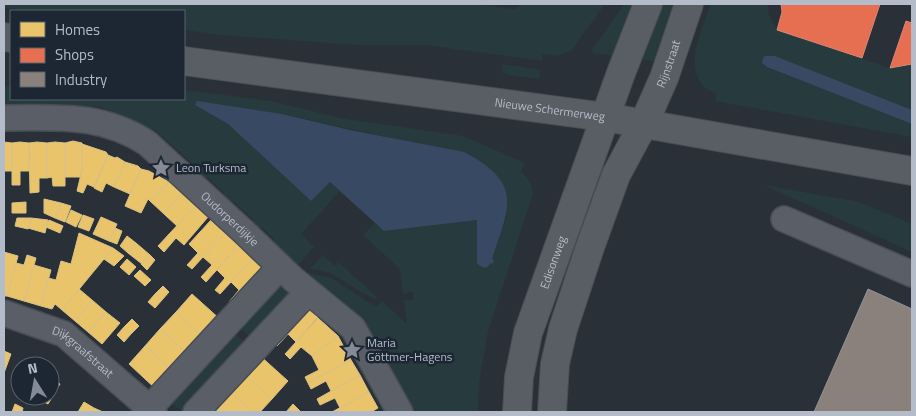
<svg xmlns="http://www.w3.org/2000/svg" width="916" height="416" viewBox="0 0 916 416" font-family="'Titillium Web',sans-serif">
<rect width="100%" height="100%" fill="#2a3038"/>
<!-- green -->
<path fill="#273a3e" d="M4 4H471L514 9 523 4H605L571 51 556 56 543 54 542 61 426 45H356L220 35 184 30V11H31L4 8Z
M624 4H634L615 56 593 53 592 50Z
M658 4H679L658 62 641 60Z
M711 4H768L769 15 777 30 890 68 912 64V110L775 56 762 63 767 67 912 124V137L715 101 717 94C677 80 701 32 711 4Z
M503 64 540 70 539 79 509 75 502 72Z
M4 86H11V99H184V90L271 101 340 118 463 136 525 163 521 171 531 183 533 194 488 331 479 382 478 412H405L362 320 347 306 304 275 307 273 331 278 376 307 382 301 407 324 404 300 413 299V292L403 294 400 269 363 235 375 223 385 231 477 220V263H491L494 260 492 259 507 216 400 140 282 114 198 107 228 124 311 201 329 182 340 191 301 234 314 247 296 268 272 245 275 239 261 227 256 230 250 225 253 219 234 202 228 205 221 199 224 193 208 178H206L202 182 192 173 196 169V167L155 130H153L148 135C137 121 127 118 110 114L111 111 101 107 87 106H4Z
M764 185 859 202 912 224V252Z
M323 255 335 266 338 262 377 297 375 299C360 292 347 283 334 275 328 271 317 270 310 269Z
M275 278 296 298 257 328 249 336 241 328 253 315 246 309Z
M229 328 251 348 192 412H182L165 398Z"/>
<!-- water -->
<path fill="#384963" d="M765 56H775L912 110V124L767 67 762 63 763 58Z
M197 101 282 114 350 130 464 152C523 183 510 205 492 259L494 260 493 264 491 263 486 268 480 266 477 263V220L384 231 330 182 311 201 228 124 195 105Z"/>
<!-- homes -->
<path fill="#e9c46a" stroke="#d9c286" d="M73 141 82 143V170L80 177H65V143Z
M4 142 12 143V171H4Z
M20 142 29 143V171H20V185H12V143Z
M37 142 47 143V178H39V192L30 193 29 143Z
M55 142 65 143V186H53L52 177 47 178V143Z
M82 144 106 152 108 155 94 187 87 184 83 193 77 191 82 170Z
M108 155 115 158 117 157 125 162 114 187 106 183 102 192 94 188Z
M125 162 138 166 141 169 130 194 114 187Z
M141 169 149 171 169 182 150 201 148 199 141 213 125 206Z
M169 181 182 193 164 214 150 201Z
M182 193 196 205 177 226 164 214Z
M44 199 61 203 55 218 44 213Z
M26 202V213H12V203Z
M61 203 71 206 65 222 55 218Z
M196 205 208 217 184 245 176 238 164 252 158 246Z
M71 210 82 215 76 227 66 222Z
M83 215 94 219 89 231 78 227Z
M101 217 117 224 109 241 93 234Z
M17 218H31L28 229 15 226Z
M31 218 48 220 45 233 28 228Z
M49 220 63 226 60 233 46 227Z
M211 220 225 233 192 269 187 265 198 253 189 244Z
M115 228 122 231 117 244 109 241Z
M79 233 113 248 62 310 55 304 52 309 41 306 48 278 56 280 61 261 71 264Z
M225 233 239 245 206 282 201 277 212 265 203 257Z
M127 236 136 243 128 253 120 246Z
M136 243 150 255 142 264 128 253Z
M239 245 253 258 220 294 215 290 225 278 217 270Z
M113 248 124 256 114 266 104 259Z
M4 252 18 256 7 296H4Z
M27 255 36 258 24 301 7 296 16 263 24 265Z
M150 255 155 260 147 270 141 264Z
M253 258 267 271 234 307 229 302 239 290 231 282Z
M127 259 136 267 129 275 120 267Z
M34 265 51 270 41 306 24 301Z
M140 270 151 280 145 286 134 276Z
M163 286 169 292 162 300 155 294Z
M79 289 92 300 75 321 62 310Z
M155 294 162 300 155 308 148 302Z
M192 294 222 321 205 339 176 312Z
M92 300 106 312 88 332 75 321Z
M304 305 318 317 296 342 288 334 277 346 272 341Z
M106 312 120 323 102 344 88 332Z
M176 312 205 339 190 356 160 329Z
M318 318 338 336 312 356 301 347 290 359 285 354Z
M132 319 139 326 131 334 124 327Z
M124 327 131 334 124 342 117 335Z
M160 329 190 356 174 373 145 346Z
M338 336 351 360 308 383 305 377 319 370 312 356Z
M145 346 174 373 158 391 129 364Z
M4 351 11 354 4 373Z
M258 354 288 381 272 399 242 372Z
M351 360 360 375 331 391 326 381 311 389 308 383Z
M242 372 272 399 260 412H252L227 389Z
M360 375 369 392 340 408 335 398 320 405 317 399Z
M50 376 60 384 48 404 33 396H50Z
M227 389 252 412H217L211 406Z
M369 392 378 408 371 412H332Z
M84 402 94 408 103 412H78Z
M15 404 23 408 22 412H12Z
M293 404 300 411 299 412H286Z"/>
<!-- shops -->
<path fill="#e76f51" stroke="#d88675" d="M781 4H880L862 58 777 30 782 12Z
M906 21 912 23V64L890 68Z"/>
<!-- industry -->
<path fill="#8a817c" stroke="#979393" d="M868 289 912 309V412H814Z"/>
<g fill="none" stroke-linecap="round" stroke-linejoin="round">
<!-- street casing -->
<g stroke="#484c53" stroke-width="28">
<g id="street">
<path id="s1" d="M4 118C58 118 100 113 147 143L244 232 293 279 353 328 400 412"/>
<path d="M784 219 912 274"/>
<path id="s2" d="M4 313 64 334 154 412"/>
<path d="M146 412 280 267"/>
<path d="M196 412 308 292"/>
</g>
</g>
<!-- secondary casing -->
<g stroke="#484c53" stroke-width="30">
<g id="secondary">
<path d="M4 37 11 38"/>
<path id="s3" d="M184 61 605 117 912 171"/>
<path id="s4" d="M517 412 519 377 528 333 621 73 648 4"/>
<path id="s5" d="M552 412 555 364 563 329 589 250 616 175 644 123 664 78 689 4"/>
</g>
</g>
<!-- street -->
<use href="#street" stroke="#5a5e66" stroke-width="25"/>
<!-- secondary -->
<use href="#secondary" stroke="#595d64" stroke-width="28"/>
</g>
<!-- icons -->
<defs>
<g id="sight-bare" transform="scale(1.5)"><path d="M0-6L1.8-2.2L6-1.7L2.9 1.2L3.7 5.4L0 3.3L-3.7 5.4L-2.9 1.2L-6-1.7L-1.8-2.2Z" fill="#848b96" stroke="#1d2633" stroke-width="2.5" paint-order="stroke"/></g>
</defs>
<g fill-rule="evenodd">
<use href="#sight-bare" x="161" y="168"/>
<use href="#sight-bare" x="352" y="350"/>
</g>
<g text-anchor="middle" stroke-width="5" stroke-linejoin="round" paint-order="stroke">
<!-- street labels -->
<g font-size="12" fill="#b4bcc9" stroke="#1d2633">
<text dy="4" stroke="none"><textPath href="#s5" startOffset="370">Rijnstraat</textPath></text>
<text dy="4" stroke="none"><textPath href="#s3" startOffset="369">Nieuwe Schermerweg</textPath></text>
<text dy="4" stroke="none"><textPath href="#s1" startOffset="260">Oudorperdijkje</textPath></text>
<text dy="4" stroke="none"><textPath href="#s4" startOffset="155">Edisonweg</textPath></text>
<text dy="4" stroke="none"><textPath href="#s2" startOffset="89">Dijkgraafstraat</textPath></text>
</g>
<!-- poi labels -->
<g font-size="12" fill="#b4bcc9" stroke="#1d2633" text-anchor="start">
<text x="176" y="172">Leon Turksma</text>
<text x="367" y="347">Maria<tspan x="367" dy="14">Göttmer-Hagens</tspan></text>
</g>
</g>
<!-- border -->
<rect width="916" height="416" fill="none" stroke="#b4bcc9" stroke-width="10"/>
<!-- legend -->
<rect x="10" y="10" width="175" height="90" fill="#1d2633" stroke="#59626f"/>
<rect x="20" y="22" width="25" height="15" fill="#e9c46a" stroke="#59626f"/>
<text x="55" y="35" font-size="15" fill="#b4bcc9">Homes</text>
<rect x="20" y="48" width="25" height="15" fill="#e76f51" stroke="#59626f"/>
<text x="55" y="60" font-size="15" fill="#b4bcc9">Shops</text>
<rect x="20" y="72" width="25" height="15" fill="#8a817c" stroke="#59626f"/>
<text x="55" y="85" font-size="15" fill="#b4bcc9">Industry</text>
<!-- north arrow -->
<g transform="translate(35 381) rotate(349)"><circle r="24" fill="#1d2633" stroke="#59626f"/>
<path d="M0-4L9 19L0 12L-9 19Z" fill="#848b96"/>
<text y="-8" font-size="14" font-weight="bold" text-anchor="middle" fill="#b4bcc9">N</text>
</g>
</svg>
